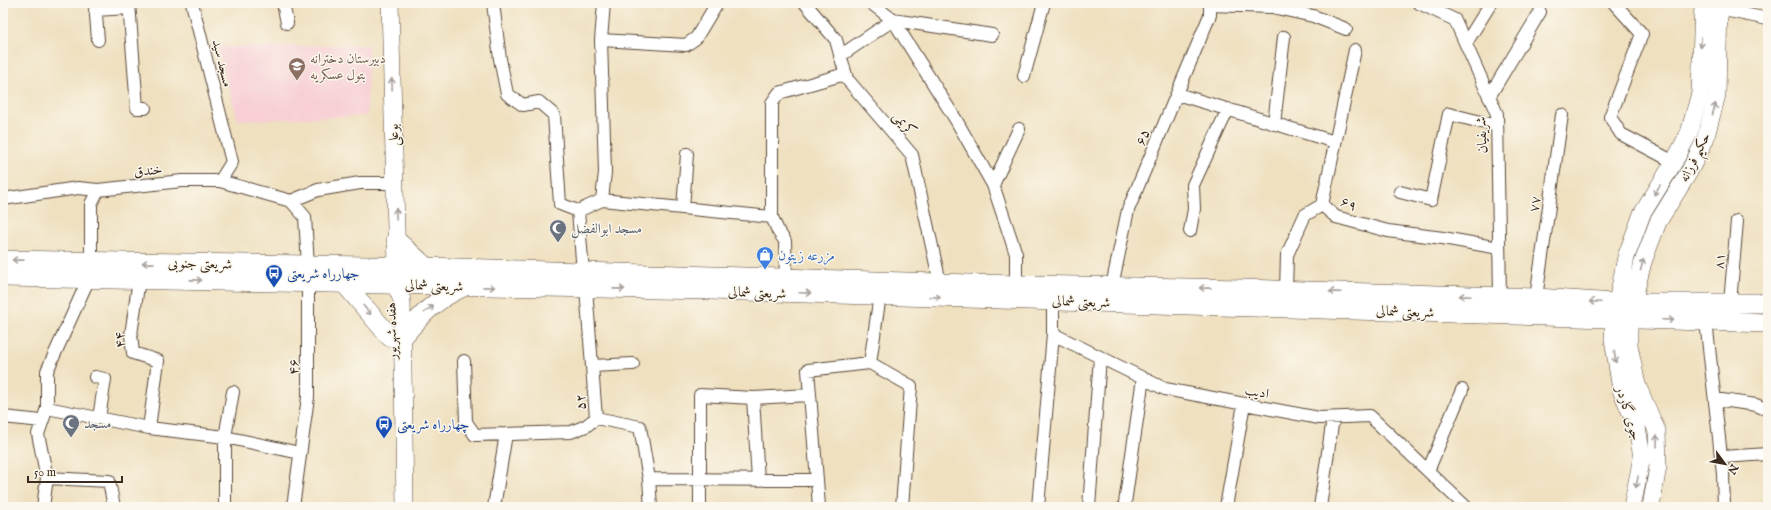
<svg xmlns="http://www.w3.org/2000/svg" width="1771" height="510" viewBox="0 0 1771 510" font-family="'IM FELL English',Amiri,serif">
<rect width="100%" height="100%" fill="#fbf7ec"/>
<filter id="ink" filterUnits="userSpaceOnUse"><feTurbulence type="fractalNoise" baseFrequency=".025" numOctaves="2"/><feDisplacementMap in="SourceGraphic" scale="8" xChannelSelector="R" yChannelSelector="G"/><feConvolveMatrix kernelMatrix="1 2 1 2 8 2 1 2 1" color-interpolation-filters="sRGB"/></filter>
<filter id="wash" filterUnits="userSpaceOnUse"><feTurbulence type="fractalNoise" baseFrequency=".012" numOctaves="4" result="noise"/><feDisplacementMap in="SourceGraphic" scale="16" xChannelSelector="R" yChannelSelector="G"/><feGaussianBlur stdDeviation="0.9" result="paint"/><feColorMatrix in="noise" values="0 0 0 0 0 0 0 0 0 0 0 0 0 0 0 0 0 1.4 0 .05"/><feComposite in="paint" operator="in"/></filter>
<g filter="url(#wash)">
<rect width="100%" height="100%" fill="#efe0bf"/>
<!-- built -->
<path fill="#f7cfd5" d="M368 45 367 116 247 120H238L217 47Z"/>
</g>
<g filter="url(#ink)">
<g fill="none" stroke-linecap="round" stroke-linejoin="round">
<!-- street casing -->
<g stroke="#564536" stroke-width="14">
<path id="street" d="M95 3 98 40
M129 3 137 108H145
M283 3 287 23
M493 3 500 59 507 94 523 105 539 102 554 115 560 204 578 211
M805 3 836 40 847 79 912 155 940 283
M871 3 893 20 992 35
M1419 3 1455 20 1497 114 1500 297
M1614 3 1642 34 1610 117 1621 134 1674 162
M1210 5 1272 7 1313 16 1346 29
M1719 9 1768 19
M95 10 129 8
M601 40 686 45 696 38 717 3
M1466 43 1491 3
M1355 50 1322 205 1336 217 1388 231 1443 238 1499 248
M840 56 893 20 956 120 993 185 1016 254V285
M1024 76 1044 3
M1177 94 1335 142
M1489 97 1540 12
M1274 124 1284 37
M220 181 291 201 305 217 308 265
M993 185 1019 129
M1400 192 1431 200 1449 114 1497 126
M3 199 78 188 98 190
M602 200 772 217
M291 201 318 190 360 183H395
M683 208 687 154
M1190 231 1194 209 1193 185 1228 109
M91 262V204L98 190 182 181H220L232 162 192 3
M583 272 578 211 602 200 605 172 601 40 604 3
M89 278 47 371V408L149 428 225 437 300 453
M786 278 785 241 778 231 772 217V103L779 93 845 74
M139 279 131 335 133 353 158 361 149 428
M1112 286 1128 210 1210 15V3
M586 288 596 418 640 427 649 479
M1286 290 1287 255 1305 215 1322 205
M1536 298 1562 115
M1053 300V334L1165 389 1319 418 1370 416 1466 507
M1730 303 1737 221
M1706 321 1723 474 1724 507
M464 361 466 422 475 435 571 432 586 426 596 418
M870 363 911 386 902 507
M592 366 633 364
M95 377 105 379 99 418
M753 398 810 395
M1715 399 1756 405 1768 410
M47 408 38 434 47 478 109 481 114 507
M3 417 42 421
M1722 457 1768 454
M1428 471 1462 390
M817 480 819 507
M1125 503 1143 378
M43 507 47 478
M225 507V437L233 392
M293 507 308 397V282
M494 507 506 434
M651 507 649 479 817 480 808 370 870 363 880 295
M700 507V395L753 398 758 480
M1038 507 1053 334
M1089 507 1100 357
M1226 507 1244 404
M1320 507 1333 418"/>
</g>
<!-- secondary casing -->
<g stroke="#564536" stroke-width="18">
<path id="secondary" d="M390 3 397 267
M395 284 402 300 405 507
M1632 507 1642 457 1637 427 1621 390 1613 339 1614 318 1626 257 1642 214 1674 162 1689 133 1700 93 1703 3
M1651 507 1658 466 1657 431 1637 385 1629 345V318L1643 262 1658 222 1689 172 1705 140 1717 95 1719 3"/>
</g>
<!-- primary casing -->
<g stroke="#564536" stroke-width="20">
<path id="primary" d="M396 240 426 267
M3 260 426 267 969 284 1243 289 1536 298 1616 303H1768
M3 277 710 290 1768 323
M344 283 390 337
M402 338C421 315 436 299 463 287"/>
</g>
<!-- street -->
<use href="#street" stroke="#fff" stroke-width="12"/>
<!-- secondary -->
<use href="#secondary" stroke="#fff" stroke-width="17"/>
<!-- primary -->
<use href="#primary" stroke="#fff" stroke-width="19"/>
</g>
<!-- one-way arrows -->
<defs><path id="oneway-shaft" d="M-6 0H5M1.5-3L5.5 0L1.5 3" fill="none" stroke-width="1.6" stroke-linecap="round" stroke-linejoin="round"/></defs>
<g stroke="#a79f9a">
<use href="#oneway-shaft" transform="translate(1701 42) rotate(92)"/>
<use href="#oneway-shaft" transform="translate(392 84) rotate(-92)"/>
<use href="#oneway-shaft" transform="translate(1714 109) rotate(-75)"/>
<use href="#oneway-shaft" transform="translate(1657 190) rotate(121)"/>
<use href="#oneway-shaft" transform="translate(396 214) rotate(-92)"/>
<use href="#oneway-shaft" transform="translate(18 260) rotate(-179)"/>
<use href="#oneway-shaft" transform="translate(148 263) rotate(-179)"/>
<use href="#oneway-shaft" transform="translate(1642 265) rotate(-75)"/>
<use href="#oneway-shaft" transform="translate(196 280) rotate(1)"/>
<use href="#oneway-shaft" transform="translate(489 287) rotate(1)"/>
<use href="#oneway-shaft" transform="translate(1205 288) rotate(-179)"/>
<use href="#oneway-shaft" transform="translate(619 289) rotate(1)"/>
<use href="#oneway-shaft" transform="translate(1335 292) rotate(-178)"/>
<use href="#oneway-shaft" transform="translate(805 293) rotate(2)"/>
<use href="#oneway-shaft" transform="translate(1465 296) rotate(-178)"/>
<use href="#oneway-shaft" transform="translate(935 297) rotate(2)"/>
<use href="#oneway-shaft" transform="translate(1595 302) rotate(-177)"/>
<use href="#oneway-shaft" transform="translate(429 309) rotate(-37)"/>
<use href="#oneway-shaft" transform="translate(367 310) rotate(50)"/>
<use href="#oneway-shaft" transform="translate(1668 320) rotate(2)"/>
<use href="#oneway-shaft" transform="translate(1615 357) rotate(82)"/>
<use href="#oneway-shaft" transform="translate(1657 441) rotate(-92)"/>
<use href="#oneway-shaft" transform="translate(1637 482) rotate(101)"/>
</g>
</g>
<!-- icons -->
<defs>
<g id="school-pin" transform="scale(0.9)"><path d="M0 17L-7.5 6A9.5 9.5 0 1 1 7.5 6Z" fill="#8d6e63" stroke="#fbf7ec"/><path d="M0-5L7-2L0 1L-7-2ZM-4 1L0 2.5L4 1V4Q0 6-4 4Z" fill="#fff"/></g>
<g id="mosque-pin" transform="scale(0.9)"><path d="M0 17L-7.5 6A9.5 9.5 0 1 1 7.5 6Z" fill="#6b7280" stroke="#fbf7ec"/><path d="M3.5-4.9A6 6 0 1 0 3.5 4.9A5 5 0 1 1 3.5-4.9Z" fill="#fff"/></g>
<g id="shop-pin" transform="scale(0.9)"><path d="M0 17L-7.5 6A9.5 9.5 0 1 1 7.5 6Z" fill="#3f7fe0" stroke="#fbf7ec"/><path d="M-5-2.5h2.3a2.7 3.5 0 0 1 5.4 0H5L5.5 6h-11ZM-1.5-2.5h3a1.5 2.3 0 0 0-3 0Z" fill="#fff"/></g>
<g id="bus-pin" transform="scale(0.9)"><path d="M0 17L-7.5 6A9.5 9.5 0 1 1 7.5 6Z" fill="#1a4fb4" stroke="#fbf7ec"/><path d="M-5-6H5V4H4V6H2V4H-2V6H-4V4H-5ZM-3.5-4V0h7V-4ZM-3.5 1.2v1.5H-2V1.2ZM2 1.2v1.5H3.5V1.2Z" fill="#fff"/></g>
</defs>
<g fill-rule="evenodd">
<use href="#school-pin" x="297" y="66"/>
<use href="#mosque-pin" x="558" y="228"/>
<use href="#shop-pin" x="765" y="255"/>
<use href="#bus-pin" x="274" y="273"/>
<use href="#mosque-pin" x="71" y="423"/>
<use href="#bus-pin" x="384" y="424"/>
</g>
<g text-anchor="middle" stroke-width="3" stroke-linejoin="round" paint-order="stroke">
<!-- education labels -->
<g font-size="14" fill="#785e54" stroke="#fbf7ec" text-anchor="start">
<text x="310" y="63">دبیرستان دخترانه<tspan x="310" dy="16">بتول عسکریه</tspan></text>
</g>
<!-- street labels -->
<g font-size="14" fill="#3b2a1e" stroke="#fbf7ec">
<text transform="translate(223 63) rotate(76)" y="5">مسجد سید</text>
<text transform="translate(905 123) rotate(49)" y="5">کریمی</text>
<text transform="translate(393 135) rotate(-92)" y="5">بوعلی</text>
<text transform="translate(1481 135) rotate(-93)" y="5">شریفیان</text>
<text transform="translate(1142 137) rotate(-67)" y="5">۶۵</text>
<text transform="translate(1694 157) rotate(-64)" y="5">حکیم فرزانه</text>
<text transform="translate(148 170) rotate(-6)" y="5">خندق</text>
<text transform="translate(1349 203) rotate(22)" y="5">۶۹</text>
<text transform="translate(1534 204) rotate(-82)" y="5">۷۷</text>
<text transform="translate(1719 261) rotate(-85)" y="5">۸۱</text>
<text transform="translate(200 263) rotate(1)" y="5">شریعتی جنوبی</text>
<text transform="translate(434 285) rotate(2)" y="5">شریعتی شمالی</text>
<text transform="translate(757 292) rotate(2)" y="5">شریعتی شمالی</text>
<text transform="translate(1081 301) rotate(2)" y="5">شریعتی شمالی</text>
<text transform="translate(1405 311) rotate(2)" y="5">شریعتی شمالی</text>
<text transform="translate(391 331) rotate(-91)" y="5">هفده شهریور</text>
<text transform="translate(119 340) rotate(-93)" y="5">۴۴</text>
<text transform="translate(293 367) rotate(-89)" y="5">۴۶</text>
<text transform="translate(1257 391) rotate(11)" y="5">ادیب</text>
<text transform="translate(580 402) rotate(-94)" y="5">۵۲</text>
<text transform="translate(1629 413) rotate(73)" y="5">جوی گاردر</text>
</g>
<!-- worship labels -->
<g font-size="14" fill="#5b616d" stroke="#fbf7ec" text-anchor="start">
<text x="571" y="233">مسجد ابوالفضل</text>
<text x="84" y="428">مسجد</text>
</g>
<!-- shop labels -->
<g font-size="14" fill="#366cbe" stroke="#fbf7ec" text-anchor="start">
<text x="778" y="260">مزرعه زیتون</text>
</g>
<!-- transit labels -->
<g font-size="14" fill="#164399" stroke="#fbf7ec" text-anchor="start">
<text x="287" y="278">جهارراه شریعتی</text>
<text x="397" y="429">چهارراه شریعتی</text>
</g>
</g>
<!-- margin -->
<rect width="1771" height="510" fill="none" stroke="#fbf7ec" stroke-width="16"/>
<!-- north arrow -->
<g transform="translate(1725 464) rotate(122)" stroke="#fbf7ec" stroke-width="3" paint-order="stroke">
<path d="M0-3L7 15L0 10L-7 15Z" fill="#3b2a1e"/>
<text y="-6" font-size="11" font-weight="bold" text-anchor="middle" fill="#3b2a1e">N</text>
</g>
<!-- scale -->
<path d="M28 476v6h94v-6" fill="none" stroke="#3b2a1e" stroke-width="2"/>
<text x="34" y="476" font-size="12" fill="#3b2a1e" stroke="#fbf7ec" stroke-width="3" paint-order="stroke">50 m</text>
</svg>
